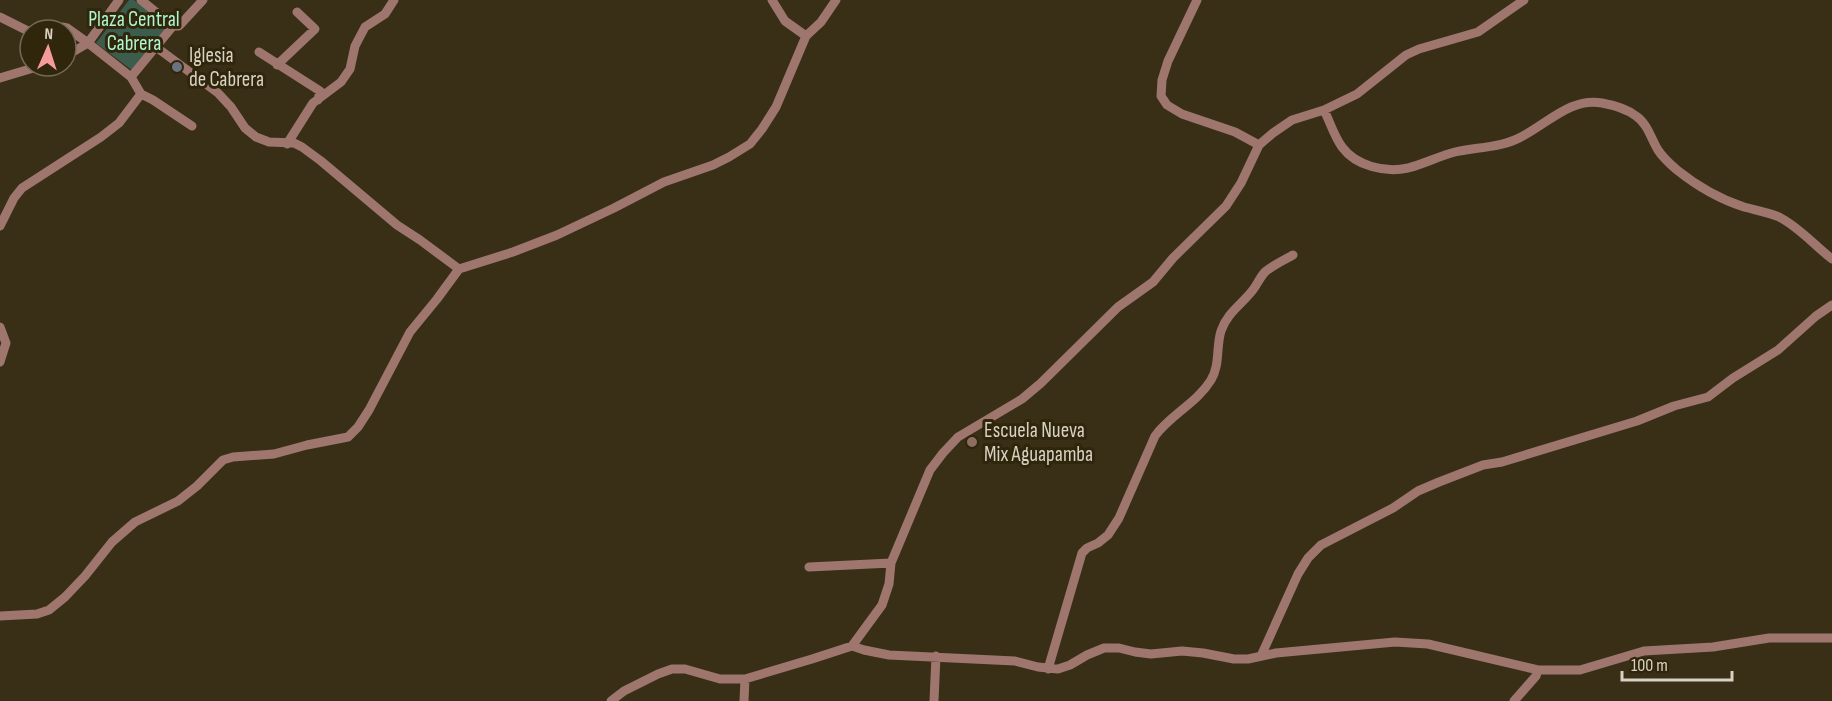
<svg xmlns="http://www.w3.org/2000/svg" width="1832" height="701" viewBox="0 0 1832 701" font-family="'Sofia Sans Condensed',sans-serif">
<rect width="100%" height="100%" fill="#392f16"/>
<!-- green -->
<path fill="#3c5d4c" d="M129 0H134L169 26 133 71 96 43Z"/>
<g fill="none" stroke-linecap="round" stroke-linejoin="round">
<!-- minor -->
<path stroke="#9f766e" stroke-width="9" d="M141 0 173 26
M772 0 785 21 806 36
M1197 0 1168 61 1162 80 1161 96 1167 105 1182 114 1235 132 1259 145
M0 17 30 32
M56 30 62 27 67 28 88 43 131 77 141 94 153 100 192 126
M156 47 218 93 231 107 245 128 256 137 269 142 294 143 302 147 321 161 397 225 420 240 459 269
M259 52 320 91 318 100
M66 56 88 43 119 0
M277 65 315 29 297 12
M131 77 173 26H179L203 0
M0 78 40 66
M1324 110C1330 122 1334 136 1342 147 1356 166 1385 173 1408 168 1424 164 1439 156 1455 152 1477 147 1501 148 1521 137 1547 124 1571 97 1602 103 1613 105 1627 109 1636 116 1648 124 1651 139 1658 150 1663 158 1670 164 1677 170 1697 186 1719 199 1744 207 1755 210 1768 212 1779 217 1799 227 1814 245 1832 259
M287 144 313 103 341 82 350 69 355 46 365 27 385 14 394 0
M0 226 14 198 22 188 101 137 119 123 141 94
M0 327 6 343 0 362
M809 567 891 563
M0 616 37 614 49 610 65 597 85 576 112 542 135 522 178 501 197 486 223 460 233 457 274 454 307 445 348 437 358 427 369 410 410 332 437 299 459 269 513 252 557 235 614 208 664 182 713 165 729 157 750 144 762 129 776 107 806 36 821 22 836 0
M852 646 864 650 889 655 1015 661 1038 667 1058 669 1070 665 1087 655 1104 648H1119L1135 652 1151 654 1182 651 1203 653 1234 659H1248L1276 653 1395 642 1428 644 1538 670H1580L1644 651 1713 647 1769 638H1832
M1261 656 1298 574 1308 558 1321 545 1393 508 1418 491 1439 482 1483 465 1502 462 1637 421 1674 406 1708 397 1733 378 1778 350 1816 316 1832 305
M1048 669 1082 553 1087 548 1098 543 1108 535 1119 518 1155 436C1170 415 1197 403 1211 380 1220 366 1216 347 1221 331 1227 313 1241 305 1252 291 1257 285 1260 277 1265 272 1273 265 1284 260 1293 255
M611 701 624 691 658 674 672 669H685L720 679H745L812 659 852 646 882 605 889 584 891 563 930 470 943 453 958 437 1022 399 1041 383 1118 307 1153 282 1173 258 1226 206 1241 183 1259 145 1273 133 1292 120 1324 110 1357 94 1406 55 1419 49 1478 32 1524 0
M744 701 745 679
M934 701 936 656
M1514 701 1536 676 1538 670"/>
</g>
<!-- markers -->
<circle fill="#6b7280" stroke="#2f260c" stroke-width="2" cx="177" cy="67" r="6"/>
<circle fill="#8d6e63" stroke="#2f260c" stroke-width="2" cx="972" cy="442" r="6"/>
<g text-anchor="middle" stroke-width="6" stroke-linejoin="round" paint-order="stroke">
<!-- park labels -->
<g font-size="21" fill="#aef6d0" stroke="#2f260c">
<text x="134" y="26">Plaza Central<tspan x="134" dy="24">Cabrera</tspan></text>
</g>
<!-- poi labels -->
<g font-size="21" fill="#d8d2c3" stroke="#2f260c" text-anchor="start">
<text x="189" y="62">Iglesia<tspan x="189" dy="24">de Cabrera</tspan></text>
<text x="984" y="437">Escuela Nueva<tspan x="984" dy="24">Mix Aguapamba</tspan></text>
</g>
</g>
<!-- north arrow -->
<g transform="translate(48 48) rotate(3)"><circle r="28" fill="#2f260c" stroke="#736b55" stroke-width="1.5"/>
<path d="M0-4.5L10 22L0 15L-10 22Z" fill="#f59b9e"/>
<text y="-9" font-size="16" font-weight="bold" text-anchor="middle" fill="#d8d2c3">N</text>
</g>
<!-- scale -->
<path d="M1622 671v9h110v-9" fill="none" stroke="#d8d2c3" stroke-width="3"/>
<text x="1631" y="671" font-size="18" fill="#d8d2c3" stroke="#2f260c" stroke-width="4.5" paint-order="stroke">100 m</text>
</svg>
